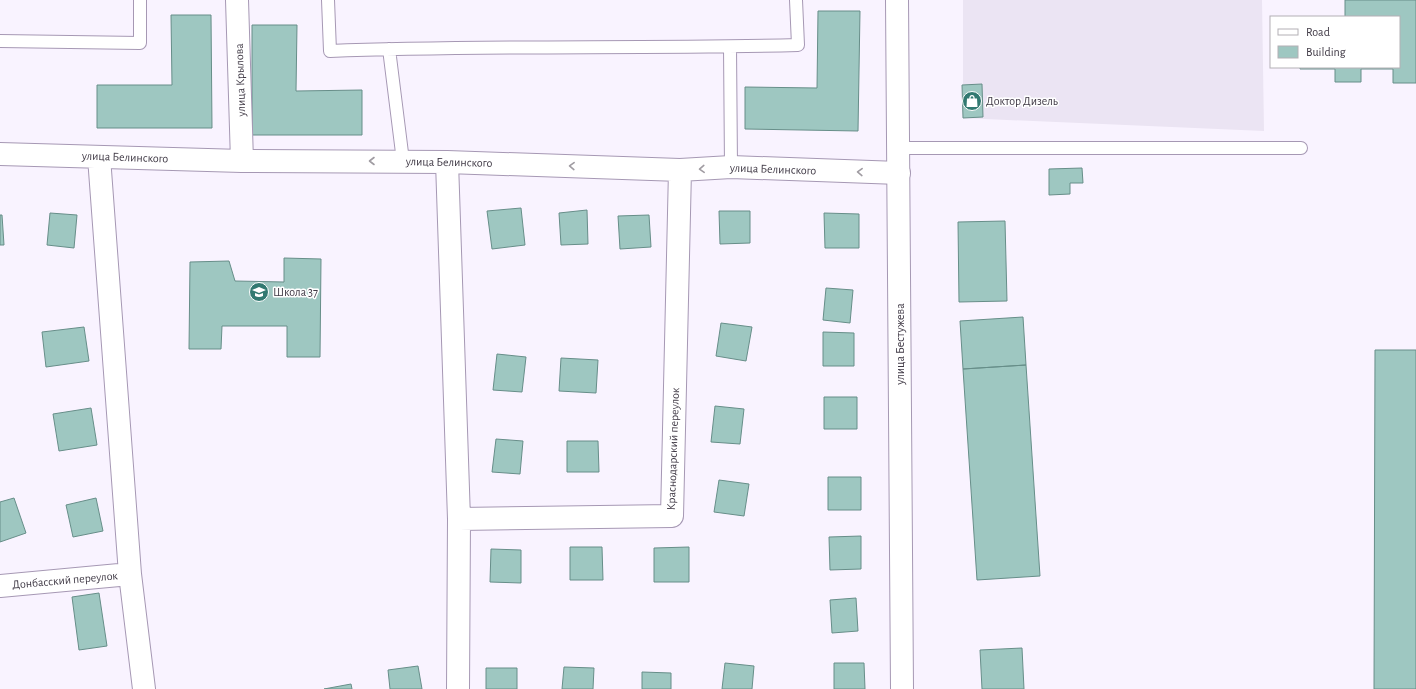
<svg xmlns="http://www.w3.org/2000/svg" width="1416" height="689" viewBox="0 0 1416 689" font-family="'Alegreya Sans',sans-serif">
<rect width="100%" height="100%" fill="#f9f3ff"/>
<!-- built -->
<path fill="#ebe4f3" d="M963 0H1262L1264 131 963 118Z"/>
<!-- building -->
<path fill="#9ec7c1" stroke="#678e89" d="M1345 0H1416V83H1393V69H1361V82H1335V69H1300V67H1399V17H1345Z
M818 11H860L858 131 745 129V87L817 88Z
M171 15H211L212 128H97V85H172Z
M252 25H297L296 91 362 90V135H252Z
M982 84 983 117 963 118 962 85Z
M1082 168 1083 183H1070V194L1049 195V169Z
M521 208 525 245 492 249 487 211Z
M587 210 588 244 561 245 559 213Z
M719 211H750V243L720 244Z
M50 213 77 215 74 248 47 245Z
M824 213 859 214V248H825Z
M0 215H2L4 245H0Z
M649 215 651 247 620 249 618 216Z
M1005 221 1007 301 959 302 958 222Z
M284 258 321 259 320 357H287V326H222L221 349H189L190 262 229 261 235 281 284 282Z
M826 288 853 290 850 323 823 320Z
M1023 317 1026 365 963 369 960 321Z
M721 323 752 327 746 361 716 356Z
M84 327 89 361 46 367 42 332Z
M823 332 854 333V366H823Z
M1375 350H1416V689H1374Z
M497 354 526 357 522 392 493 390Z
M561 358 598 360 596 393 559 391Z
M1026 365 1040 576 977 580 963 369Z
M824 397H857V429H824Z
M715 406 744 409 740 444 711 442Z
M91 408 97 445 59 451 53 414Z
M496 439 523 441 520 474 492 472Z
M567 441H598L599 472H567Z
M828 477H861V510H828Z
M719 480 749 484 744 516 714 512Z
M14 498 26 533 0 542V502Z
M96 498 103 531 73 537 66 505Z
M861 536V569L830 570 829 537Z
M570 547H602L603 580H570Z
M689 547V582H654V548Z
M491 549 521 550V583L490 582Z
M99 593 107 646 79 650 72 597Z
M856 598 858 631 832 633 830 600Z
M1022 648 1024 689H982L980 650Z
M725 663 754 666 752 689H722Z
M834 663H864L865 689H834Z
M418 666 422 689H390L388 670Z
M564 667 594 668 593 689H562Z
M486 668H517V689H486Z
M642 672 671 673V689H642Z
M351 684 352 689H324Z"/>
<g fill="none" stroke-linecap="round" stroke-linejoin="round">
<!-- lane casing -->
<g stroke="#a698b4" stroke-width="14">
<path id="lane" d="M328 0 330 51C486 45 642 49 798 45L796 0
M0 41 140 43V0
M730 47 731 167
M389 49 403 161
M898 148H1301"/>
</g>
<!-- street casing -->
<g stroke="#a698b4" stroke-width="24">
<path id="street" d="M237 0 242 161
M0 154 242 161 447 162 680 170 731 167 899 173
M99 157 130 574 144 689
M447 162 459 519
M0 586 130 574
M458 689 459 519 672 516 680 170"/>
</g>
<!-- secondary casing -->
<g stroke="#a698b4" stroke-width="24">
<path id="secondary" d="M897 0 902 689"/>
</g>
<!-- lane -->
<use href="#lane" stroke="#fff" stroke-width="12"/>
<!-- street -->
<use href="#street" stroke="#fff" stroke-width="22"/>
<!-- secondary -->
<use href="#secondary" stroke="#fff" stroke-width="22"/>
</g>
<!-- one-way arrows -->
<defs><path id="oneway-chevron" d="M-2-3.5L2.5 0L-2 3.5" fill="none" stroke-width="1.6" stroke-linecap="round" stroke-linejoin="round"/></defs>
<g stroke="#a09ca2">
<use href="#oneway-chevron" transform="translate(372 161) rotate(-180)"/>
<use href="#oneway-chevron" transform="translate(572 166) rotate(-178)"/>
<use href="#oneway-chevron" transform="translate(702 169) rotate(177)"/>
<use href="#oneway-chevron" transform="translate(860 172) rotate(-178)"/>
</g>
<!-- icons -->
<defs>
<g id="shop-disc" transform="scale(1)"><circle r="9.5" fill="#327971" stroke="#fff"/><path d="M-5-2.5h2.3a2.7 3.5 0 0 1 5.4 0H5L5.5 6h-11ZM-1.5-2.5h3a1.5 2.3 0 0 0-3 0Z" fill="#fff"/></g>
<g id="school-disc" transform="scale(1)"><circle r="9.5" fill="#327971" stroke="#fff"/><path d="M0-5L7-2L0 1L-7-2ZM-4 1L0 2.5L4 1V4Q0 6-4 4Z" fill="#fff"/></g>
</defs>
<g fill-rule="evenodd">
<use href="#shop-disc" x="972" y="101"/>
<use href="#school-disc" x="259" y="292"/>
</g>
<g text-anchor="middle" stroke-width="3" stroke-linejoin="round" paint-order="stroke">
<!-- street labels -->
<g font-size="12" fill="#403a46" stroke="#fff">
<text transform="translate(240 80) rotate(-92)" y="4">улица Крылова</text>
<text transform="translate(125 157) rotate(2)" y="4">улица Белинского</text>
<text transform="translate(449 162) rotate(1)" y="4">улица Белинского</text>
<text transform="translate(773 169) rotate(2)" y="4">улица Белинского</text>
<text transform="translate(900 344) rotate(-90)" y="4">улица Бестужева</text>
<text transform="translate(673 449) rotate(-88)" y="4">Краснодарский переулок</text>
<text transform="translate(65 580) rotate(-5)" y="4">Донбасский переулок</text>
</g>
<!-- poi labels -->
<g font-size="12" fill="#403a46" stroke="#fff" text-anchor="start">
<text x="986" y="105">Доктор Дизель</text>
<text x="273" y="296">Школа 37</text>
</g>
</g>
<!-- legend -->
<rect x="1270" y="16" width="130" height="52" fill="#ffffff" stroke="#b3b0b5"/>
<rect x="1278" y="29" width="20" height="6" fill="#ffffff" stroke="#b3b0b5"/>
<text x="1306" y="36" font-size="12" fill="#403a46">Road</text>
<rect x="1278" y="46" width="20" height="12" fill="#9ec7c1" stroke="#b3b0b5"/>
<text x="1306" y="56" font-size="12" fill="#403a46">Building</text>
</svg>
